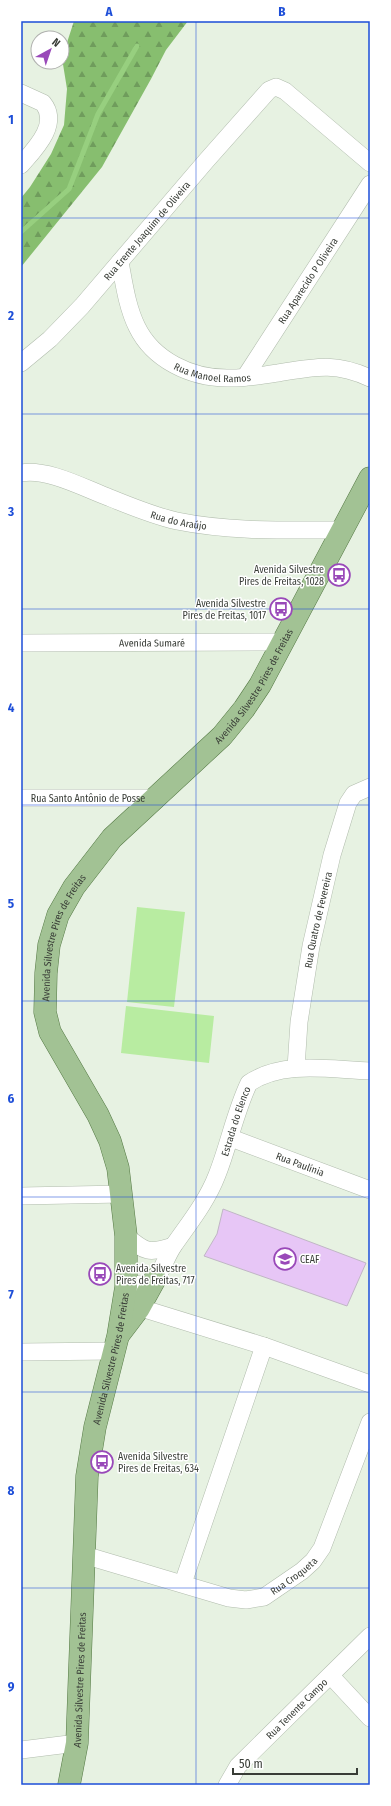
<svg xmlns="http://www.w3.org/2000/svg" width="391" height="1806" viewBox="0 0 391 1806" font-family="'Fira Sans Condensed',sans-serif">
<defs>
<pattern id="forest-firs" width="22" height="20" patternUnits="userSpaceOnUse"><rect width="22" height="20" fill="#87be6f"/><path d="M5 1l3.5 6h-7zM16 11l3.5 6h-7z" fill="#6f9c5c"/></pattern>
</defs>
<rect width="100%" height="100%" fill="#e7f2e2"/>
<!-- forest -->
<path fill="url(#forest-firs)" d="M74 21H188L166 50 151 79 102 167 21 267V198L30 187 51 154 64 125 67 89 62 58Z"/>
<!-- garden -->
<path fill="#b8eca1" d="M137 907 185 912 174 1007 127 1002Z
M126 1006 214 1016 209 1063 121 1053Z"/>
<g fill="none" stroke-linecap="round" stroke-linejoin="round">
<!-- stream -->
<path stroke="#97cf7f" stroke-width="5" d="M21 232 69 189 98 114 137 46"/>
</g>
<!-- building -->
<path fill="#e7c6f6" stroke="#c0b6c5" d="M223 1209 366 1263 347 1306 204 1256 217 1234Z"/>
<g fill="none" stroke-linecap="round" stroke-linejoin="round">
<!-- minor casing -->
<g stroke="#b1bcad" stroke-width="18">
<g id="minor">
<path d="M21 93 43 103C60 124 35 149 21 165"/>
<path id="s1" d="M120 262C124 283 127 307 137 327 153 360 191 378 227 378 243 379 262 375 278 373 315 367 335 362 370 378"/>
<path id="s2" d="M21 363 50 339 82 306 206 161 269 90 276 87 285 91 370 163"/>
<path id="s3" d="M245 377 370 184"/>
<path id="s4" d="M21 473C47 468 84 488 108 497 130 506 154 516 177 521 231 532 288 530 343 530"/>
<path id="s5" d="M21 643 283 642"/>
<path id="s6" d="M21 798H156"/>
<path id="s7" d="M296 1068 299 1022 311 946 332 855 348 803 354 794 370 787"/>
<path id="s8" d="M231 1138 370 1190"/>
<path d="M21 1196 122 1194"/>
<path d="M126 1236C145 1252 149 1254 173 1246"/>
<path id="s9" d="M127 1282C160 1294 160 1265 174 1245 190 1222 207 1201 217 1175 229 1145 235 1112 249 1083 284 1060 331 1070 370 1071"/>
<path d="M128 1304 264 1346 370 1384"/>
<path d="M21 1352 114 1351"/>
<path id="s10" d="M84 1555 229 1598 246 1600 264 1597 302 1571 313 1561 322 1548 370 1422"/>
<path d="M183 1583 264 1346"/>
<path d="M331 1676 370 1718"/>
<path d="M21 1750 77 1743"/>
<path id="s11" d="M227 1785 238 1766 370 1636"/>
</g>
</g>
<!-- major casing -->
<g stroke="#557945" stroke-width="23">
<g id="major">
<path d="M120 1333 139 1308 155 1279"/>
<path id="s12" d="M69 1785 77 1743 87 1476 95 1427 118 1336 126 1287V1236L118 1168 110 1141 98 1115 50 1032 45 1012 46 973 49 945 58 915 74 887 112 838 222 736 244 709 260 685 370 478"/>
</g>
</g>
<!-- minor -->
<use href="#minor" stroke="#fff" stroke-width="17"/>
<!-- major -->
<use href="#major" stroke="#a2c294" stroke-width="22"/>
</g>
<!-- grid -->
<path fill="none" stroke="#1d4ed8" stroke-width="1" stroke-opacity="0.55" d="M196 21V1785M21 218H370M21 414H370M21 609H370M21 805H370M21 1001H370M21 1197H370M21 1392H370M21 1588H370"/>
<!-- icons -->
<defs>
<g id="bus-ring" transform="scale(1.15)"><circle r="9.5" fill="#fff" stroke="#9949b9" stroke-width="1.5"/><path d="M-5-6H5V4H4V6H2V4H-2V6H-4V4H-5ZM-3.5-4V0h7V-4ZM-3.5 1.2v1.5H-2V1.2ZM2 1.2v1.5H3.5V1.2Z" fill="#9949b9"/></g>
<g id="school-ring" transform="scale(1.15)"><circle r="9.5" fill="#fff" stroke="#9949b9" stroke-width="1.5"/><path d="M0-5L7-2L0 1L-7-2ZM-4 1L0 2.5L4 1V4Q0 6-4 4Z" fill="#9949b9"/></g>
</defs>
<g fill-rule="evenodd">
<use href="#bus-ring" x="339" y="575"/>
<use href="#bus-ring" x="281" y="609"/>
<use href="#school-ring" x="285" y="1259"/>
<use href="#bus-ring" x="100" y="1274"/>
<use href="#bus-ring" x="102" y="1462"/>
</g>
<g text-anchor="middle" stroke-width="3" stroke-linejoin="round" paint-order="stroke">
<!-- street labels -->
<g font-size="10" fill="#393d37" stroke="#fff">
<text dy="4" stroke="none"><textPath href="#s2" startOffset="183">Rua Erente Joaquim de Oliveira</textPath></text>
<text dy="4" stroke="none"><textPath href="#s3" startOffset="115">Rua Aparecido P Oliveira</textPath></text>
<text dy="4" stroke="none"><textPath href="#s1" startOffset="161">Rua Manoel Ramos</textPath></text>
<text dy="4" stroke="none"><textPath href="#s4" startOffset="166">Rua do Araújo</textPath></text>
<text dy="4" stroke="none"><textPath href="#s5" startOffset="131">Avenida Sumaré</textPath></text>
<text dy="4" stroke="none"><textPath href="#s12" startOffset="1198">Avenida Silvestre Pires de Freitas</textPath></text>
<text dy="4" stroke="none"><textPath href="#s6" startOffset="67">Rua Santo Antônio de Posse</textPath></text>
<text dy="4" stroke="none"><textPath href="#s7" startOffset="150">Rua Quatro de Fevereira</textPath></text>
<text dy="4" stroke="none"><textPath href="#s12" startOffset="874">Avenida Silvestre Pires de Freitas</textPath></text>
<text dy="4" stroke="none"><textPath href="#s9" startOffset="208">Estrada do Elenco</textPath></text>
<text dy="4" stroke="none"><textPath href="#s8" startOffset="74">Rua Paulínia</textPath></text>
<text dy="4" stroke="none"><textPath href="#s12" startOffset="430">Avenida Silvestre Pires de Freitas</textPath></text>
<text dy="4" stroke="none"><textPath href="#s10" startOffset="223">Rua Croqueta</textPath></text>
<text dy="4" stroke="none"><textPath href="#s12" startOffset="106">Avenida Silvestre Pires de Freitas</textPath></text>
<text dy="4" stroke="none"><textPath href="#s11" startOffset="104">Rua Tenente Campo</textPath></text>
</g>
<!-- poi labels -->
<g font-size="10" fill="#393d37" stroke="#fff" text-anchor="start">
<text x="324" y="573" text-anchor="end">Avenida Silvestre<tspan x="324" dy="12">Pires de Freitas, 1028</tspan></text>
<text x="266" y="607" text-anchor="end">Avenida Silvestre<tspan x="266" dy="12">Pires de Freitas, 1017</tspan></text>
<text x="300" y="1263">CEAF</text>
<text x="116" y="1272">Avenida Silvestre<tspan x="116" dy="12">Pires de Freitas, 717</tspan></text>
<text x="118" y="1460">Avenida Silvestre<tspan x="118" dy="12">Pires de Freitas, 634</tspan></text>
</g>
</g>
<!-- border -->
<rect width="391" height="1806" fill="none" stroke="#ffffff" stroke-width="44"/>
<!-- north arrow -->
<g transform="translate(50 50) rotate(40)"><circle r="19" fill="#ffffff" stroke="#b0b1af"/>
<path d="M0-3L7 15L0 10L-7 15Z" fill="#9949b9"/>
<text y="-6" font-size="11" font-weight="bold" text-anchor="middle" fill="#393d37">N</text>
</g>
<!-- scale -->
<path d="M233 1768v6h124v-6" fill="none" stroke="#393d37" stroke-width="2"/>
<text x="239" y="1768" font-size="12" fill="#393d37" stroke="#ffffff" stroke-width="3" paint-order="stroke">50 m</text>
<rect x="22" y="22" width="347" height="1762" fill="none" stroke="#1d4ed8" stroke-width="1.5"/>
<g font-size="13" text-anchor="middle" font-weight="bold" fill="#1d4ed8">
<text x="109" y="16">A</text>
<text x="282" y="16">B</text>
<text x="11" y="124">1</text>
<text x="11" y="320">2</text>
<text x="11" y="516">3</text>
<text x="11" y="712">4</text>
<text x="11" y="908">5</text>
<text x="11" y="1103">6</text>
<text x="11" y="1299">7</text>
<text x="11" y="1495">8</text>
<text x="11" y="1691">9</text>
</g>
</svg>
